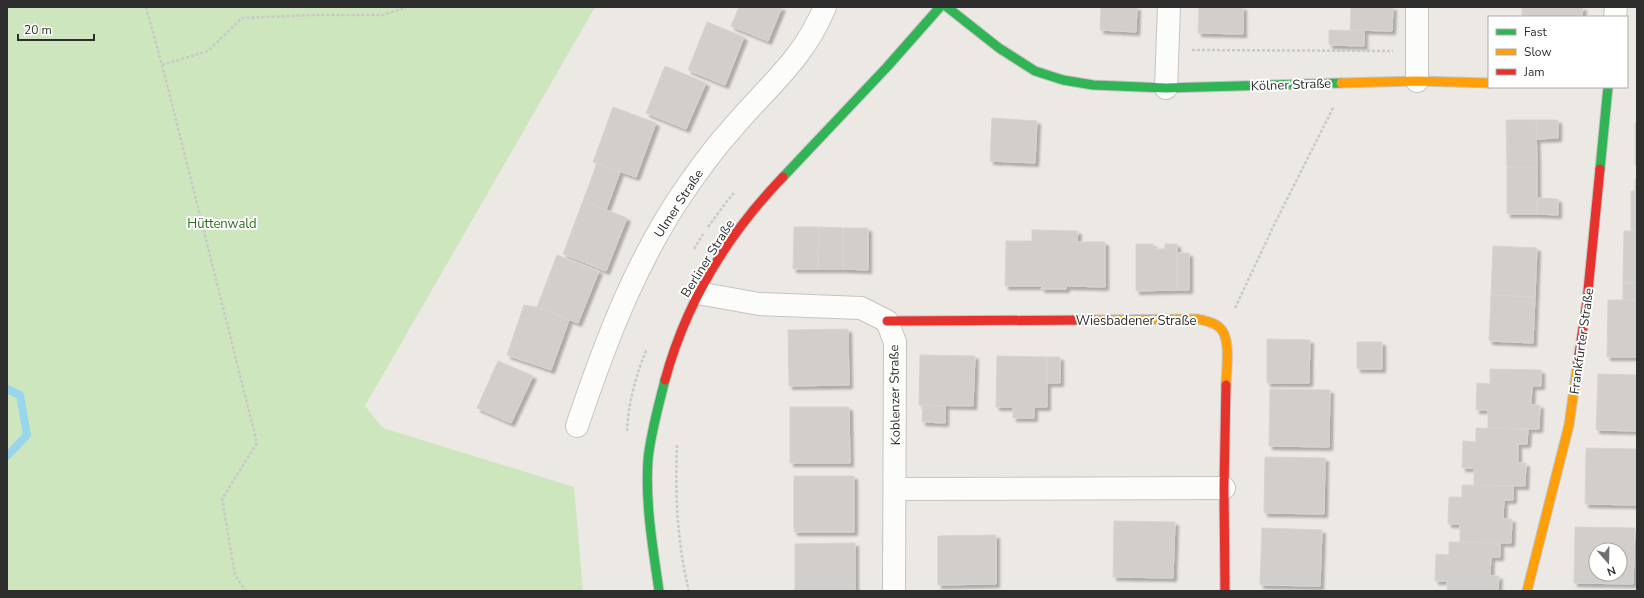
<svg xmlns="http://www.w3.org/2000/svg" width="1644" height="598" viewBox="0 0 1644 598" font-family="'Nunito Sans',sans-serif">
<defs>
<filter id="shadow"><feDropShadow dx="3.5" dy="3.5" stdDeviation="1" flood-color="#0004"/></filter>
</defs>
<rect width="100%" height="100%" fill="#ece8e4"/>
<!-- green -->
<path fill="#cee6be" d="M7 7H595L365 406 383 428 574 487 583 591H7Z"/>
<g fill="none" stroke-linecap="round" stroke-linejoin="round">
<!-- stream -->
<path stroke="#99d6ec" stroke-width="8" d="M7 389 20 395 27 435 7 456"/>
</g>
<!-- building -->
<path fill="#d1cecb" stroke="#d7d4d0" fill-rule="evenodd" filter="url(#shadow)" d="M739 7H782L768 41 731 26Z
M1101 7H1137L1136 32 1100 30Z
M1199 7H1243V34L1198 33Z
M1351 7H1393L1392 31 1350 30Z
M1522 7H1583L1582 17H1522Z
M707 22 744 37 725 85 688 70Z
M1329 30 1364 31V46L1329 45Z
M665 66 706 83 686 129 646 113Z
M613 107 656 123 636 177 593 162Z
M992 118 1037 121 1035 163 990 161Z
M1506 120H1536L1537 167H1507Z
M1536 120H1558V138L1537 139Z
M1635 123H1637V165H1635Z
M597 163 620 172 606 210 583 201Z
M1507 167H1537V214H1507Z
M1635 179H1637V191H1635Z
M1631 191H1637V231H1631Z
M1538 198 1558 199V215L1537 214Z
M583 201 627 218 606 271 563 254Z
M794 227H819L818 269H793Z
M819 227 843 228V269H818Z
M843 228H868V270L843 269Z
M1032 230 1078 231 1077 242H1105V287L1066 286V289H1041L1042 286H1005L1006 241H1032Z
M1624 231H1637V283H1623Z
M1136 244H1153V249H1165V244H1177V290L1136 291Z
M1493 246 1537 248 1535 297 1491 295Z
M1177 253H1189V290H1177Z
M557 255 599 271 578 323 537 307Z
M1623 283H1637V300H1623Z
M1491 295 1535 297 1533 343 1489 341Z
M1608 300H1637V357H1607Z
M524 305 537 307 569 320 551 370 507 355Z
M848 329 849 385 789 386 788 330Z
M1267 339 1310 340 1309 383H1267Z
M1357 342H1382V369H1357Z
M920 355 975 356 973 406 919 405Z
M997 356 1047 357V407H1034V418H1013V407H996Z
M1047 357H1060V383H1047Z
M498 361 533 376 511 423 477 408Z
M1490 369 1541 370V386H1532L1531 405H1540L1539 429 1488 428V410H1476L1477 383 1490 384Z
M1598 374 1637 375V431L1596 430Z
M1270 389 1330 390 1329 447 1269 446Z
M923 405 945 406V423L922 422Z
M790 407H849L850 463H790Z
M1476 428 1528 429 1527 444H1518V463H1526L1525 486 1474 485V468H1462L1463 441 1476 442Z
M1586 448 1637 449V505L1585 504Z
M1265 457 1325 458 1324 514 1264 513Z
M794 476H854V532H794Z
M1462 485 1513 486V500H1504L1503 519H1512L1511 543 1460 542V524H1448L1449 497H1462Z
M1114 521 1175 522 1173 578 1113 577Z
M1575 527 1635 528 1633 584 1574 583ZM1596 550H1620V574H1596Z
M1262 528 1322 530 1320 586 1260 585Z
M996 535V584L938 585V536Z
M1449 542 1500 543V557H1491L1490 576H1499L1498 591H1447V581H1435L1436 554 1449 555Z
M855 543V591H795V544Z"/>
<g fill="none" stroke-linecap="round" stroke-linejoin="round">
<!-- street casing -->
<g stroke="#c5c4c5" stroke-width="24">
<path id="street" d="M1615 17 1616 7
M1417 81V7
M1166 88 1169 7
M698 293 759 304 861 308 887 321 895 342 894 591
M577 426C606 340 638 255 691 181 703 164 716 146 730 131 751 105 778 81 798 54 809 40 818 23 825 7
M895 489 1224 488"/>
</g>
<!-- fast casing -->
<g stroke="#c5c4c5" stroke-width="11">
<path id="fast" d="M947 7 999 48 1035 71 1063 80 1093 85 1166 88 1341 83
M1600 169 1608 87
M783 177 887 67 940 7
M659 591C653 548 645 504 648 460 650 436 659 404 665 380"/>
</g>
<!-- slow casing -->
<g stroke="#c5c4c5" stroke-width="11">
<path id="slow" d="M1341 83 1417 81 1489 83
M1094 320 1198 319C1205 321 1213 322 1219 327 1232 337 1226 371 1226 385
M1527 591 1569 425 1577 368"/>
</g>
<!-- jam casing -->
<g stroke="#c5c4c5" stroke-width="11">
<path id="jam" d="M887 321 1094 320
M1577 368 1587 301 1600 169
M665 380C686 303 728 234 783 177
M1225 591 1224 488 1226 385"/>
</g>
<!-- path -->
<path stroke="#c9c9c8" stroke-width="2.5" stroke-dasharray="3 2" stroke-linecap="butt" d="M146 7 166 80 257 443 222 499 235 575 246 591
M1192 50 1393 51
M162 65 208 51 242 18 312 15H383L407 7
M708 227 727 201 734 193
M694 249 703 234
M1235 308 1275 223 1334 106
M627 431C628 405 636 373 647 349
M677 445C675 493 677 543 689 591"/>
<!-- street -->
<use href="#street" stroke="#fcfcfb" stroke-width="22"/>
<!-- fast -->
<use href="#fast" stroke="#30b455" stroke-width="9"/>
<!-- slow -->
<use href="#slow" stroke="#ff9f0a" stroke-width="9"/>
<!-- jam -->
<use href="#jam" stroke="#e5322d" stroke-width="9"/>
</g>
<g text-anchor="middle" stroke-width="4" stroke-linejoin="round" paint-order="stroke">
<!-- street labels -->
<g font-size="13" fill="#2e2e2e" stroke="#fff">
<text transform="translate(1291 84) rotate(-2)" y="5">Kölner Straße</text>
<text transform="translate(678 203) rotate(-57)" y="5">Ulmer Straße</text>
<text transform="translate(707 258) rotate(-58)" y="5">Berliner Straße</text>
<text x="1136" y="325">Wiesbadener Straße</text>
<text transform="translate(1581 341) rotate(-82)" y="5">Frankfurter Straße</text>
<text transform="translate(894 395) rotate(-91)" y="5">Koblenzer Straße</text>
</g>
<!-- park labels -->
<g font-size="13" fill="#2c6e1b" stroke="#fff">
<text x="222" y="228">Hüttenwald</text>
</g>
</g>
<!-- border -->
<rect width="1644" height="598" fill="none" stroke="#2e2e2e" stroke-width="16"/>
<!-- legend -->
<rect x="1488" y="16" width="140" height="72" fill="#ffffff" stroke="#ababab"/>
<rect x="1496" y="29" width="20" height="6" fill="#30b455" stroke="#ababab"/>
<text x="1524" y="36" font-size="12" fill="#2e2e2e">Fast</text>
<rect x="1496" y="49" width="20" height="6" fill="#ff9f0a" stroke="#ababab"/>
<text x="1524" y="56" font-size="12" fill="#2e2e2e">Slow</text>
<rect x="1496" y="69" width="20" height="6" fill="#e5322d" stroke="#ababab"/>
<text x="1524" y="76" font-size="12" fill="#2e2e2e">Jam</text>
<!-- north arrow -->
<g transform="translate(1608 562) rotate(160)"><circle r="19" fill="#ffffff" stroke="#ababab"/>
<path d="M0-3L7 15L0 10L-7 15Z" fill="#706f6e"/>
<text y="-6" font-size="11" font-weight="bold" text-anchor="middle" fill="#2e2e2e">N</text>
</g>
<!-- scale -->
<path d="M18 34v6h76v-6" fill="none" stroke="#2e2e2e" stroke-width="2"/>
<text x="24" y="34" font-size="12" fill="#2e2e2e" stroke="#ffffff" stroke-width="3" paint-order="stroke">20 m</text>
</svg>
